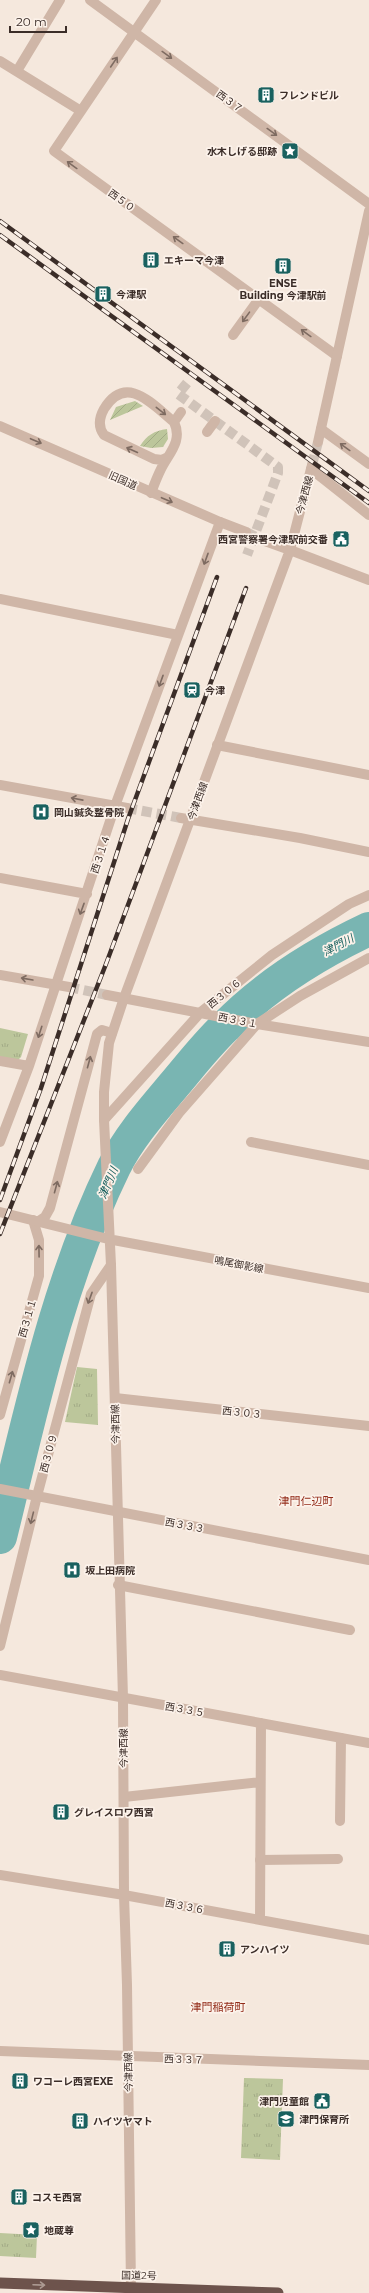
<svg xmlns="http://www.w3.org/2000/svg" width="369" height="2293" viewBox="0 0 369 2293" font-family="Montserrat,'Noto Sans JP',sans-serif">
<defs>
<pattern id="grass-tufts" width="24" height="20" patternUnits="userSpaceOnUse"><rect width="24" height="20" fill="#bcc69b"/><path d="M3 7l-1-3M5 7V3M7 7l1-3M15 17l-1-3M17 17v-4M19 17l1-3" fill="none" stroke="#a2aa86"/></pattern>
<pattern id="garden-furrows" width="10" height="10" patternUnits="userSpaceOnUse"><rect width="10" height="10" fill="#bcc69b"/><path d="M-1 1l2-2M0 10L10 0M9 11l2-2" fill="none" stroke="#a2aa86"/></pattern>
</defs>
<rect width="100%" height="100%" fill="#f5e8dd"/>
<!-- grass -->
<path fill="url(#grass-tufts)" d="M0 1028 28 1034 21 1057 17 1061 0 1058Z
M77 1367 97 1369 98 1425 65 1422Z
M244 2078 283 2079 280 2160 241 2158Z
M0 2233 37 2235 36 2258 0 2256Z"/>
<!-- garden -->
<path fill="url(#garden-furrows)" d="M135 401 143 406 110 420 116 407Z
M167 429 168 439 163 447 151 448 140 446C147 435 154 431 167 429Z"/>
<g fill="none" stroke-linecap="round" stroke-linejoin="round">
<!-- river -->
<path stroke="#79b5b2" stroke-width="34" d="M0 1537C31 1411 57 1284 114 1167 129 1137 152 1111 173 1086 190 1066 206 1045 225 1027 266 985 316 954 369 929"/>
<!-- pedestrian-tunnel -->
<path stroke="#d0c3b9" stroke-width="10" stroke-dasharray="10 5" stroke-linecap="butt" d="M187 383 178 394 278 467V473L247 555"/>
<!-- minor-tunnel -->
<path stroke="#d0c3b9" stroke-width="10" stroke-dasharray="10 5" stroke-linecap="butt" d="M127 808 181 818
M69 987 107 995"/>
<!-- tertiary-tunnel -->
<path stroke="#d0c3b9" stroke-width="10" stroke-dasharray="10 5" stroke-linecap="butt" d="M312 465 318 442
M246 532 262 540"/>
<!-- service -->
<path stroke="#cfb6a7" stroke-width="10" d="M233 335 259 299
M174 422 181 412
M151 493C154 485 157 477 161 469 169 453 183 441 174 422 152 404 126 373 104 409 99 418 98 427 104 435L154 459 162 460 168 457
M118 1585 350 1630
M340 1821 341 1738
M260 1860 338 1859"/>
<!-- pedestrian -->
<path stroke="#cfb6a7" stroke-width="10" d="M207 432 215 421
M311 469 369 515
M138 1169 179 1113 257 1024 300 996 369 958"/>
<!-- minor -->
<path stroke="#cfb6a7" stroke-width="10" d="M90 0 369 204
M156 0 54 151 337 356
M0 61 81 111
M17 71 60 0
M0 426 220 522 115 806 29 1066 0 1142
M321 429 369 464
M290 550 369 580
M0 599 178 635
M217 745 369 775
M0 785 127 808
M181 818 300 838 369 852
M0 878 87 894
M0 975 69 987
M107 995 257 1024 369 1042
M0 1061 29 1066
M104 1120 201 1012 272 955 349 904 369 895
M251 1142 369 1165
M39 1221 45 1217 50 1208 97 1034 102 1030 112 1033
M115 1398 369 1426
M0 1415 39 1276V1240L33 1220
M0 1489 369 1560
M0 1646 37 1496 91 1294 111 1265
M0 1675 369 1743
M124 1797 260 1782
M0 1875 124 1895 369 1940
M260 1920 261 1723
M0 2051 369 2065"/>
<!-- tertiary -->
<path stroke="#cfb6a7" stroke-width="10" d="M318 442 369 211
M220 522 246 532
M262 540 290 550
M0 1212 108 1239 369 1288
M131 2287 127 1985 124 1895 123 1698 111 1265 104 1120V1092L109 1043 124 998 290 550 312 465"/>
<!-- trunk -->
<path stroke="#6d534c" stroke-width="11" d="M0 2283 278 2293"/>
<!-- rail casing -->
<g stroke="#3b2d28" stroke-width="4.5">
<path id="rail" d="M0 221 369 491
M0 235 369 503
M0 1200 41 1088 128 819 217 577
M0 1234 106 964 246 588"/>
</g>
<!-- rail -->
<use href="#rail" stroke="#fcf2ea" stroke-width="3" stroke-dasharray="9" stroke-linecap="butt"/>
</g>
<!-- one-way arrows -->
<defs><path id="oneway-shaft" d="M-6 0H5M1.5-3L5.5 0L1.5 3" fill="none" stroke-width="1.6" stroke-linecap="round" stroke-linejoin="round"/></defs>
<g stroke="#7e6b61">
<use href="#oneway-shaft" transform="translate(167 55) rotate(36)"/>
<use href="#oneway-shaft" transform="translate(114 62) rotate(-56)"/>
<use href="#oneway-shaft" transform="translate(272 132) rotate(36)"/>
<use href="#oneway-shaft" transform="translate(72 165) rotate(-144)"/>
<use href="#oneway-shaft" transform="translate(178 240) rotate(-144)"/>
<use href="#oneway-shaft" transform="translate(246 317) rotate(126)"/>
<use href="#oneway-shaft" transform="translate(306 333) rotate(-144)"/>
<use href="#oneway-shaft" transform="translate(161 411) rotate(38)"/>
<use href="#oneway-shaft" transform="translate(36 441) rotate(23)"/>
<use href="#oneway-shaft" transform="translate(345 447) rotate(-144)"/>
<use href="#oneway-shaft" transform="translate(132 450) rotate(-156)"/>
<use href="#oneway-shaft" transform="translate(167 500) rotate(23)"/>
<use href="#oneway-shaft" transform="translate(206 559) rotate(110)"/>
<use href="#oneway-shaft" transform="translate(161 681) rotate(110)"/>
<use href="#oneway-shaft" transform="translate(77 799) rotate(-169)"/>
<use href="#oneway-shaft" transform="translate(82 909) rotate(110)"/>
<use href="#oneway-shaft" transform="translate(27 979) rotate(-170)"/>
<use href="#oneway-shaft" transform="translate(40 1032) rotate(108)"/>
<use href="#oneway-shaft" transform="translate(89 1062) rotate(-75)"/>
<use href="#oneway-shaft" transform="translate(56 1187) rotate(-75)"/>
<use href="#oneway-shaft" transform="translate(39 1251) rotate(-91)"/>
<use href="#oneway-shaft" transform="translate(90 1298) rotate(110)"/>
<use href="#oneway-shaft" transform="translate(11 1377) rotate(-74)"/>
<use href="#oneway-shaft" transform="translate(32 1518) rotate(104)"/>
</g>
<use stroke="#ad9b93" href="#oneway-shaft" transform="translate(39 2285) rotate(2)"/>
<!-- icons -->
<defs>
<g id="building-square" transform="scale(0.9)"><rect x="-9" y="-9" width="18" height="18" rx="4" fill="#19615f" stroke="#fcf2ea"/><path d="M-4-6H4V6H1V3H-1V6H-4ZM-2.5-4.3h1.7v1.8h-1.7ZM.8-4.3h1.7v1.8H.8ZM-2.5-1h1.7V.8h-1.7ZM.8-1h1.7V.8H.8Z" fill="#fff"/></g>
<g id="sight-square" transform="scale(0.9)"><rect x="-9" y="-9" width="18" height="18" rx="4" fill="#19615f" stroke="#fcf2ea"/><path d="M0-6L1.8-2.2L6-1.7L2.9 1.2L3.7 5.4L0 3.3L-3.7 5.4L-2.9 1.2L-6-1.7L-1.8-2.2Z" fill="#fff"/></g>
<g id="civic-square" transform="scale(0.9)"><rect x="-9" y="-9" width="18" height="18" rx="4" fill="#19615f" stroke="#fcf2ea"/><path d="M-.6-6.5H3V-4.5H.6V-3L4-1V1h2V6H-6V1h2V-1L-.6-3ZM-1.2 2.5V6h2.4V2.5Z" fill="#fff"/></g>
<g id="station-square" transform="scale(0.9)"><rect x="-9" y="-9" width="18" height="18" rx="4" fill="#19615f" stroke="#fcf2ea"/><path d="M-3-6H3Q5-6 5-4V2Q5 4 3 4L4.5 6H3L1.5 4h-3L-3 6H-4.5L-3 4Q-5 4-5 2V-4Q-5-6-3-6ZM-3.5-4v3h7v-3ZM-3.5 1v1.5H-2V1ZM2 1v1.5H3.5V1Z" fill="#fff"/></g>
<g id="hospital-square" transform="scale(0.9)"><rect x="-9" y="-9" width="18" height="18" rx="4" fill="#19615f" stroke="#fcf2ea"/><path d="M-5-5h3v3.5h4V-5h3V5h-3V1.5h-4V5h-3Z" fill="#fff"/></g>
<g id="school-square" transform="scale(0.9)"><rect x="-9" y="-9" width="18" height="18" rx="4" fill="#19615f" stroke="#fcf2ea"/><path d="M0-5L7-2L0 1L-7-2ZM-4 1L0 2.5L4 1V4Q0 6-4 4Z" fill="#fff"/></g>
</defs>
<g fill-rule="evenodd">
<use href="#building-square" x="266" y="95"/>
<use href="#sight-square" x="290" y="151"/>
<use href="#building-square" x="151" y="260"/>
<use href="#building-square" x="283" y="266"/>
<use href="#building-square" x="103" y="294"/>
<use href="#civic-square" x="341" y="539"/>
<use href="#station-square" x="192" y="690"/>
<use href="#hospital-square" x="41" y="812"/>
<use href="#hospital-square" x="72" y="1570"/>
<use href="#building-square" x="61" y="1812"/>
<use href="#building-square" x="227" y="1949"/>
<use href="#building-square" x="20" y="2081"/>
<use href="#civic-square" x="322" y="2101"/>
<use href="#school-square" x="286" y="2119"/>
<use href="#building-square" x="80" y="2121"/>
<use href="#building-square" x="19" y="2197"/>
<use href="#sight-square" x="31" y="2230"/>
</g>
<g text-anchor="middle" stroke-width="3.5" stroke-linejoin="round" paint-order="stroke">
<!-- poi labels -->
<g font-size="10" font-weight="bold" fill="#3b2d28" stroke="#fcf2ea" text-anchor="start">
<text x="279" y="99">フレンドビル</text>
<text x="277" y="155" text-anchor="end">水木しげる邸跡</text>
<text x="164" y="264">エキーマ今津</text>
<text x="283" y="287" text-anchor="middle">ENSE<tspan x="283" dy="12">Building 今津駅前</tspan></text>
<text x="116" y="298">今津駅</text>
<text x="328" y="543" text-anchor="end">西宮警察署今津駅前交番</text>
<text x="205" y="694">今津</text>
<text x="54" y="816">岡山鍼灸整骨院</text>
<text x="85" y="1574">坂上田病院</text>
<text x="74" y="1816">グレイスロワ西宮</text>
<text x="240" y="1953">アンハイツ</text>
<text x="33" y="2085">ワコーレ西宮EXE</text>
<text x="309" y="2105" text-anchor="end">津門児童館</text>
<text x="299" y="2123">津門保育所</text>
<text x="93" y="2125">ハイツヤマト</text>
<text x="32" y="2201">コスモ西宮</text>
<text x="44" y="2234">地蔵尊</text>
</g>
<!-- street labels -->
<g font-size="10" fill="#3b2d28" stroke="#fcf2ea">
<text transform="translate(230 101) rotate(36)" y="4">西３７</text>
<text transform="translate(122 200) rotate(36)" y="4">西５０</text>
<text transform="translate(123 480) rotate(24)" y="4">旧国道</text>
<text transform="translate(304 495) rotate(-75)" y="4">今津西線</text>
<text transform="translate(197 801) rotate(-70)" y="4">今津西線</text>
<text transform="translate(100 854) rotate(-72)" y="4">西３１４</text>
<text transform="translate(224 993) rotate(-39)" y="4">西３０６</text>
<text transform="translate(238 1020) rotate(11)" y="4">西３３１</text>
<text transform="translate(239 1264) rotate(11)" y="4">鳴尾御影線</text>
<text transform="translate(27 1318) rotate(-74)" y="4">西３１１</text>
<text transform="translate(242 1412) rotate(6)" y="4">西３０３</text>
<text transform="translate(115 1424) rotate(-91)" y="4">今津西線</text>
<text transform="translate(48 1453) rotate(-75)" y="4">西３０９</text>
<text transform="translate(185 1525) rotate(11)" y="4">西３３３</text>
<text transform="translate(185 1709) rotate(10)" y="4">西３３５</text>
<text transform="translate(123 1748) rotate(-90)" y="4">今津西線</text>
<text transform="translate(185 1906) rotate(11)" y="4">西３３６</text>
<text transform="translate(184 2059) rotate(2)" y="4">西３３７</text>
<text transform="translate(128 2072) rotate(-91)" y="4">今津西線</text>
<text transform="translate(139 2275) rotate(1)" y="4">国道2号</text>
</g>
<!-- water labels -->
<g font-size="11" font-style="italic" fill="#19615f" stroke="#fcf2ea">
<text transform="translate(338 945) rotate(-28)" y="4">津門川</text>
<text transform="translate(108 1183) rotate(-67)" y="4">津門川</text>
</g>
<!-- neighbourhood labels -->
<g font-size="11" fill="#922b19" stroke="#fcf2ea">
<text x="306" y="1505">津門仁辺町</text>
<text x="218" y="2011">津門稲荷町</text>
</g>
</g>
<!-- scale -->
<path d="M10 26v6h56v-6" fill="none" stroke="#3b2d28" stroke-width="2"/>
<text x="16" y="26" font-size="12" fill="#3b2d28" stroke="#fcf2ea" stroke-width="3" paint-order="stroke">20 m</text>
</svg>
